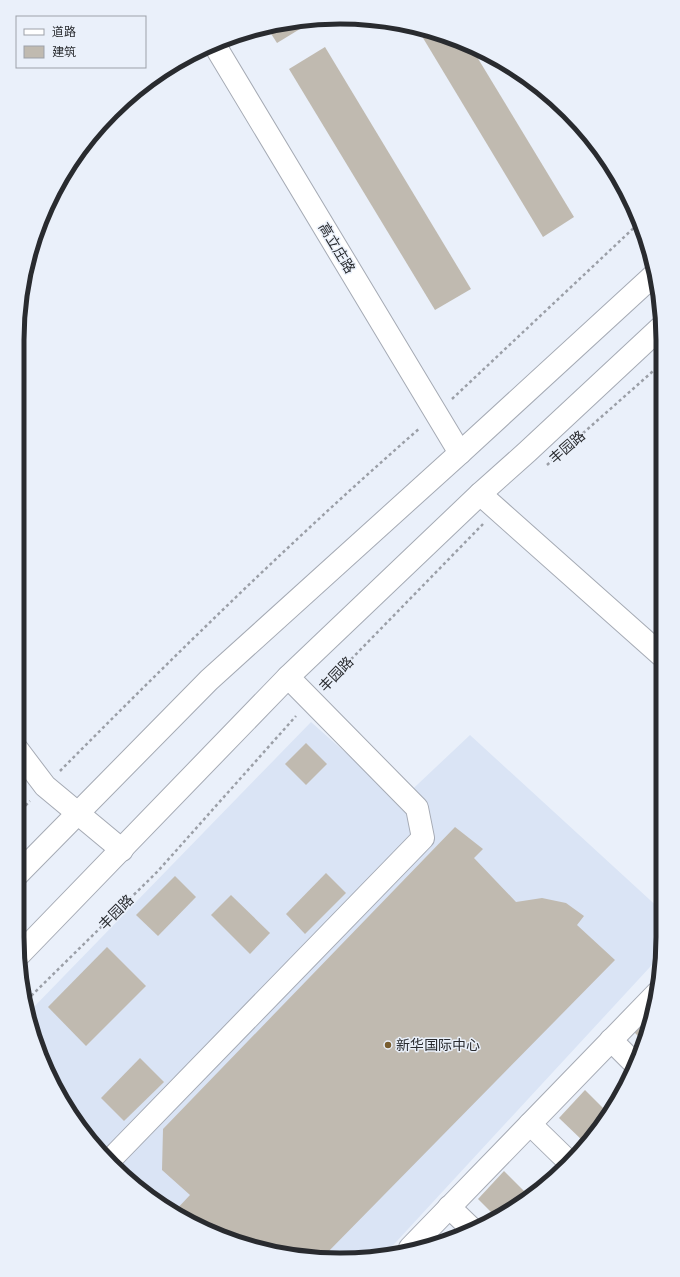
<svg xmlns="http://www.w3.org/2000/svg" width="680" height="1277" font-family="'Open Sans','Noto Sans SC',sans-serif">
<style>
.built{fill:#dae4f5}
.building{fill:#c0bab0}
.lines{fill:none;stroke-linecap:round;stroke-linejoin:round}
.minor-casing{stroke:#a5aab4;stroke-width:24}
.major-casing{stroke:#a5aab4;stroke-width:24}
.path{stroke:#9b9fa7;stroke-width:2.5;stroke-dasharray:3 3;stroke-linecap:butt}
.minor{stroke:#fff;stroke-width:22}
.major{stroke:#fff;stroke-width:22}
.poi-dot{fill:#785d30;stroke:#eaf0fa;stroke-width:1.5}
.labels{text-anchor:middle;stroke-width:3;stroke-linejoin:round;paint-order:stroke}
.street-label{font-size:14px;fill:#292b2f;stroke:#eaf0fa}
.poi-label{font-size:14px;fill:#292b2f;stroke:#eaf0fa;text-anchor:start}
.rim{fill:none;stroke:#292b2f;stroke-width:5}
</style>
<rect width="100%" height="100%" fill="#eaf0fa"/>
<polygon class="built" points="311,722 400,801 470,735 662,911 662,954 385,1254 361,1259 257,1249 161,1206 84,1134 34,1041 29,1012"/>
<g class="building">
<polygon points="311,19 313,21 277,43 266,26"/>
<polygon points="417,28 444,34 471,47 574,217 543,237"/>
<polygon points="325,47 471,289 435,310 289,69"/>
<polygon points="306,743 327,764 306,785 285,764"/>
<polygon points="455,827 483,849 474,858 516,902 542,898 566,903 584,916 577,925 615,960 324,1256 257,1249 174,1212 190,1195 162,1170 163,1129"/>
<polygon points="326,873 346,893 305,934 286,914"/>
<polygon points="175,876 196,897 158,936 136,915"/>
<polygon points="231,895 270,933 250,954 211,915"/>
<polygon points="107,947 146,986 86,1046 48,1007"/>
<polygon points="655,1000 652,1021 643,1041 628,1026"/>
<polygon points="140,1058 164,1082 124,1121 101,1098"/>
<polygon points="585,1090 608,1113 584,1142 559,1118"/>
<polygon points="504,1171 528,1195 495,1216 478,1199"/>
</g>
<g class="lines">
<g class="minor-casing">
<g id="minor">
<polyline points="214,44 460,453"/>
<polyline points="480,494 661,655"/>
<polyline points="17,749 45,786 122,850"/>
<polyline points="611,1040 634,1063"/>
<polyline points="530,1124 568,1161"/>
<polyline points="111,1159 423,838 417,808 288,677"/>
<polyline points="449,1207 473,1230"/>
<polyline points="410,1248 657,993"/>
</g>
</g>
<g class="major-casing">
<g id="major">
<polyline points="17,875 209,680 460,453 655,274"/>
<polyline points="20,954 288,677 480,494 527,452 660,328"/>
</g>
</g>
<g class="path">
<polyline points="452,399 639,223"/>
<polyline points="547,465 660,365"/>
<polyline points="326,685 483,524"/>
<path d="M60 771C177 653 295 537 420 428"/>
<polyline points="17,814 30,801"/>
<polyline points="27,1000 158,871 296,716"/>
</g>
<use href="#minor" class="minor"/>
<use href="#major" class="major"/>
</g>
<circle class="poi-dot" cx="388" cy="1045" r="4"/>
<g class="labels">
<g class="street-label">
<text transform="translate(337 248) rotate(59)" y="5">高立庄路</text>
<text transform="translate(567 447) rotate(-41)" y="5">丰园路</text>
<text transform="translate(336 674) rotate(-46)" y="5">丰园路</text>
<text transform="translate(116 912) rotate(-45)" y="5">丰园路</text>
</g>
<g class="poi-label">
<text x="396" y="1050">新华国际中心</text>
</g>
</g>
<path d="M0 0H680V1277H0ZM340 24H340A316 316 0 0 1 656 340V937A316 316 0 0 1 340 1253H340A316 316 0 0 1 24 937V340A316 316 0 0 1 340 24Z" fill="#eaf0fa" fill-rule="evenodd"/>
<path class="rim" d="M340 24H340A316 316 0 0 1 656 340V937A316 316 0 0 1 340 1253H340A316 316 0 0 1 24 937V340A316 316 0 0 1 340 24Z"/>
<rect x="16" y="16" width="130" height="52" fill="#eaf0fa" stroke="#9da1a9"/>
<rect x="24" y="29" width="20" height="6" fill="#ffffff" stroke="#9da1a9"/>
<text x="52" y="36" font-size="12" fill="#292b2f">道路</text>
<rect x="24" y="46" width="20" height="12" fill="#c0bab0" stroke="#9da1a9"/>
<text x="52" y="56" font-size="12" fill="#292b2f">建筑</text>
</svg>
